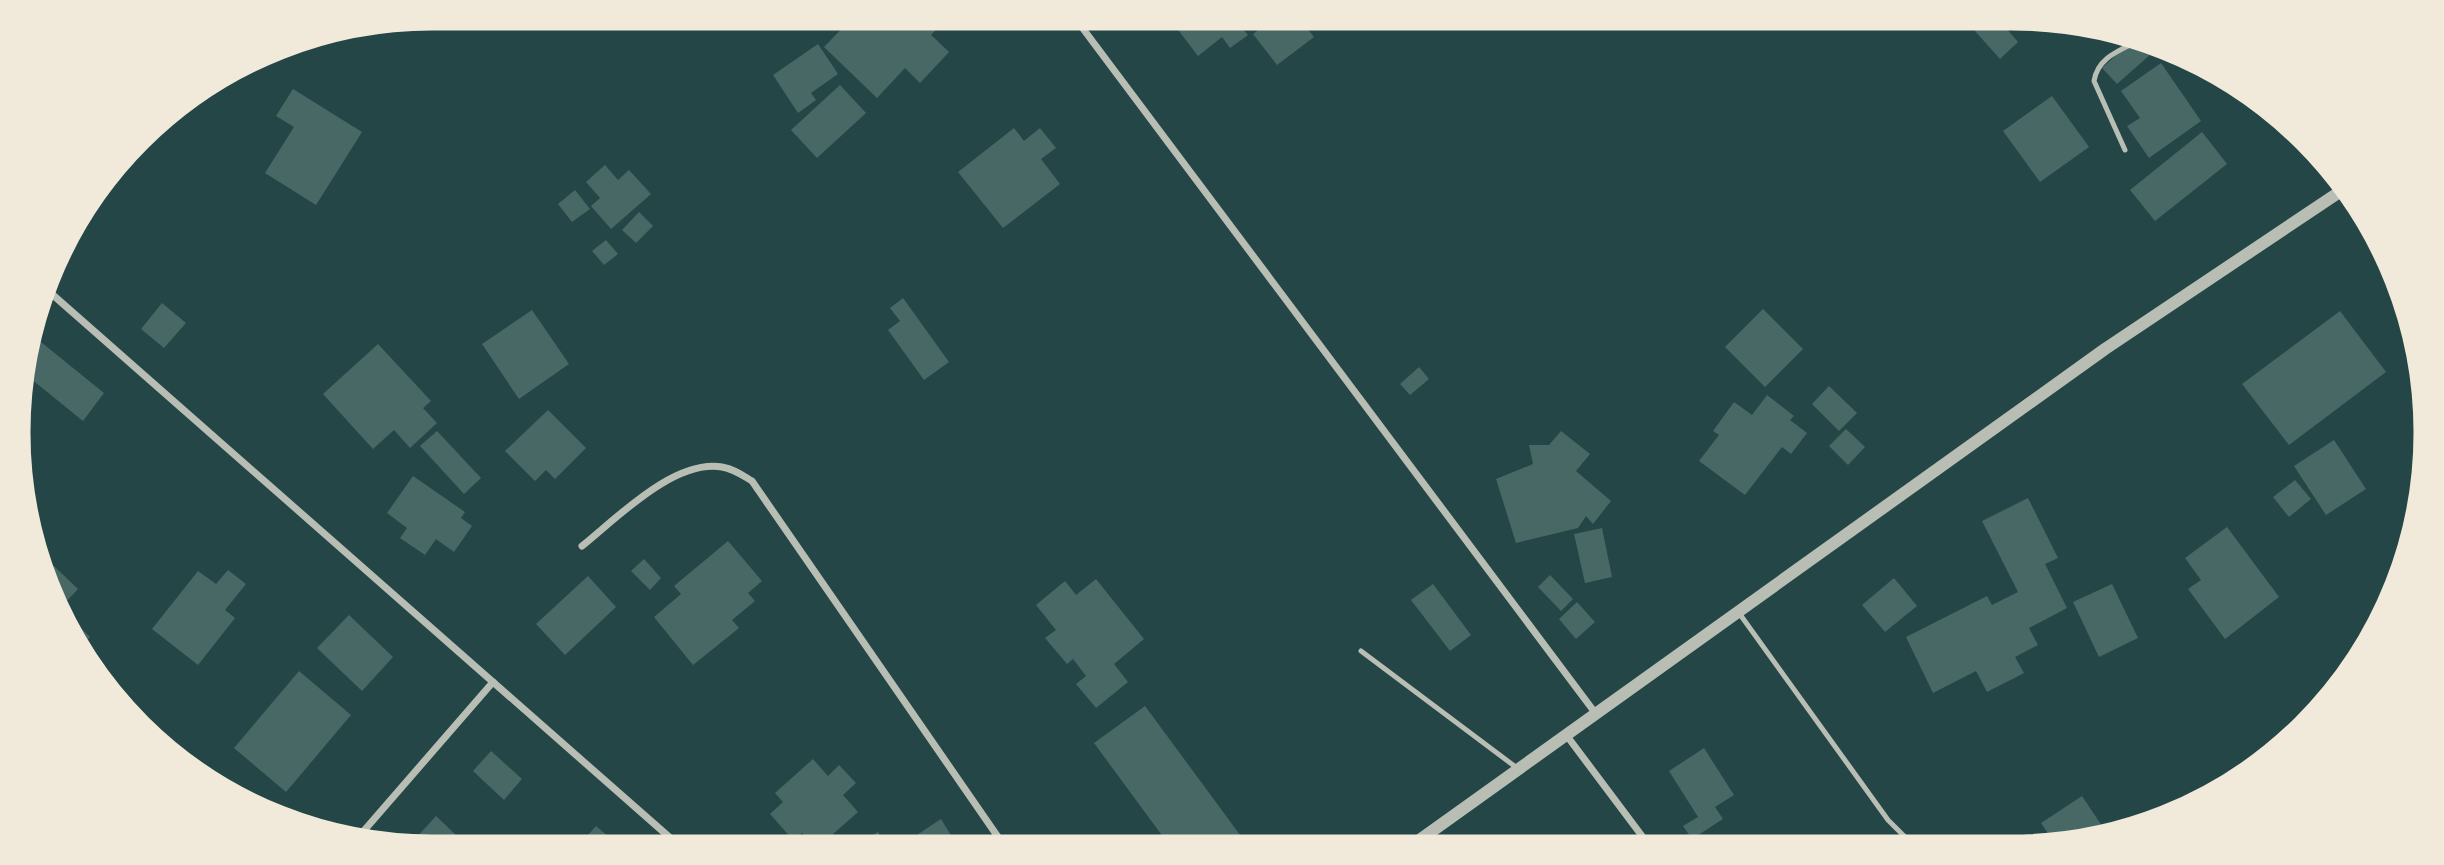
<svg xmlns="http://www.w3.org/2000/svg" width="2444" height="865" font-family="Cabin,sans-serif">
<style>
.green{fill:#244646}
.building{fill:#486865}
.lines{fill:none;stroke-linecap:round;stroke-linejoin:round}
.service{stroke:#b8beb3;stroke-width:5}
.minor{stroke:#b8beb3;stroke-width:7}
.tertiary{stroke:#b8beb3;stroke-width:12}
.rim{fill:none;stroke:#f1e9da;stroke-width:9}
</style>
<rect width="100%" height="100%" fill="#0f3d3e"/>
<polygon class="green" points="433,14 2011,14 2119,28 2266,100 2374,223 2426,377 2416,540 2374,642 2288,747 2196,808 2067,847 433,851 325,837 200,780 85,665 28,540 18,378 57,247 156,118 273,46"/>
<g class="building">
<polygon points="856,14 935,14 943,22 931,35 949,52 920,83 905,68 877,98 824,47"/>
<polygon points="1166,14 1253,14 1239,24 1248,35 1230,48 1222,37 1198,56"/>
<polygon points="1279,14 1296,14 1314,37 1277,65 1253,34"/>
<polygon points="1963,14 1987,14 1974,26"/>
<polygon points="1994,14 2018,42 2000,59 1975,31"/>
<polygon points="2074,22 2103,26 2083,37"/>
<polygon points="2135,38 2151,54 2117,84 2102,68"/>
<polygon points="818,44 838,74 811,93 816,100 798,113 773,75"/>
<polygon points="2161,63 2201,121 2149,158 2127,126 2140,118 2121,91"/>
<polygon points="840,85 866,113 817,158 791,130"/>
<polygon points="293,89 362,132 316,205 265,173 294,127 276,116"/>
<polygon points="2052,96 2089,147 2040,182 2003,131"/>
<polygon points="1014,128 1024,141 1040,128 1056,148 1041,159 1060,184 1003,228 958,172"/>
<polygon points="2202,132 2227,164 2155,221 2130,190"/>
<polygon points="605,165 618,180 629,170 651,194 611,229 591,206 600,198 586,182"/>
<polygon points="575,190 590,209 572,222 558,204"/>
<polygon points="639,212 653,226 636,243 622,230"/>
<polygon points="606,240 618,254 604,265 592,251"/>
<polygon points="903,298 949,362 924,380 888,330 900,321 890,308"/>
<polygon points="162,303 186,323 164,348 141,329"/>
<polygon points="1763,309 1803,349 1765,387 1725,347"/>
<polygon points="532,310 569,364 519,399 482,344"/>
<polygon points="2340,311 2386,372 2289,445 2242,384"/>
<polygon points="31,334 104,393 83,421 20,370 27,356 25,354"/>
<polygon points="378,344 431,401 423,408 437,423 410,448 394,430 373,449 323,394"/>
<polygon points="1419,367 1429,379 1410,395 1400,384"/>
<polygon points="1829,386 1857,413 1839,431 1812,404"/>
<polygon points="1767,395 1794,416 1790,420 1807,433 1791,454 1782,447 1745,495 1699,461 1719,435 1713,431 1734,402 1752,415"/>
<polygon points="548,410 586,448 555,479 546,470 535,481 505,451"/>
<polygon points="1846,429 1865,447 1848,465 1829,446"/>
<polygon points="437,431 481,478 464,494 420,446"/>
<polygon points="1561,431 1590,454 1576,471 1611,501 1593,524 1586,516 1578,528 1516,543 1496,479 1533,464 1529,445 1549,445"/>
<polygon points="2334,440 2366,489 2326,515 2294,466"/>
<polygon points="413,476 465,512 461,518 472,526 454,552 436,539 425,555 400,538 407,528 387,513"/>
<polygon points="2295,480 2311,499 2289,517 2273,497"/>
<polygon points="2028,498 2058,558 2045,564 2067,608 2029,628 2038,645 2015,657 2024,673 1987,692 1976,671 1933,693 1906,637 1987,596 1992,605 2018,592 1982,521"/>
<polygon points="2227,527 2279,597 2225,639 2188,589 2201,580 2185,558"/>
<polygon points="1602,528 1612,577 1585,583 1574,534"/>
<polygon points="728,541 762,581 748,593 755,601 732,620 739,628 693,665 654,617 681,594 674,586"/>
<polygon points="644,559 661,578 650,590 631,571"/>
<polygon points="54,566 78,589 60,608 90,637 78,650 44,576"/>
<polygon points="228,570 246,584 225,610 235,618 198,665 152,629 198,571 216,584"/>
<polygon points="1550,575 1573,599 1561,611 1538,587"/>
<polygon points="588,576 616,607 565,655 536,624"/>
<polygon points="1894,578 1917,606 1885,632 1862,605"/>
<polygon points="1096,579 1144,639 1114,664 1128,682 1096,708 1076,684 1086,676 1073,659 1067,664 1045,638 1056,630 1036,605 1065,581 1076,595"/>
<polygon points="1433,584 1471,635 1450,651 1411,600"/>
<polygon points="2112,584 2138,638 2099,657 2073,602"/>
<polygon points="1577,602 1595,622 1576,639 1559,619"/>
<polygon points="349,615 393,657 362,691 317,648"/>
<polygon points="299,671 351,715 286,792 234,748"/>
<polygon points="1145,706 1246,843 1238,849 1172,849 1094,743"/>
<polygon points="1704,748 1734,795 1715,807 1723,819 1692,839 1683,826 1698,817 1669,771"/>
<polygon points="491,751 522,779 504,800 473,771"/>
<polygon points="813,759 828,776 839,765 856,783 843,795 858,812 816,849 802,833 793,840 770,814 783,802 775,793"/>
<polygon points="2082,796 2108,835 2067,847 2057,847 2041,823"/>
<polygon points="436,816 458,837 444,851 429,851 416,838"/>
<polygon points="941,819 960,850 894,850"/>
<polygon points="596,826 610,838 599,851 587,851 580,844"/>
<polygon points="878,832 889,850 848,850"/>
</g>
<g class="lines">
<g class="service">
<path d="M2125 150 2094 81C2098 56 2122 50 2142 39"/>
<polyline points="1739,613 1888,820 1909,841 1920,848"/>
<polyline points="1361,651 1517,768"/>
</g>
<g class="minor">
<polyline points="1072,14 1596,714"/>
<polyline points="2343,189 2381,245"/>
<polyline points="45,288 684,850"/>
<path d="M582 546C617 518 674 459 722 467 734 469 742 475 752 481L1007 850"/>
<polyline points="1567,736 1651,848"/>
<polyline points="355,841 493,682"/>
</g>
<polyline class="tertiary" points="1407,849 2105,349 2344,189"/>
</g>
<path d="M0 0H2444V865H0ZM432 26H2012A406 406 0 0 1 2418 432V433A406 406 0 0 1 2012 839H432A406 406 0 0 1 26 433V432A406 406 0 0 1 432 26Z" fill="#f1e9da" fill-rule="evenodd"/>
<path class="rim" d="M432 26H2012A406 406 0 0 1 2418 432V433A406 406 0 0 1 2012 839H432A406 406 0 0 1 26 433V432A406 406 0 0 1 432 26Z"/>
</svg>
